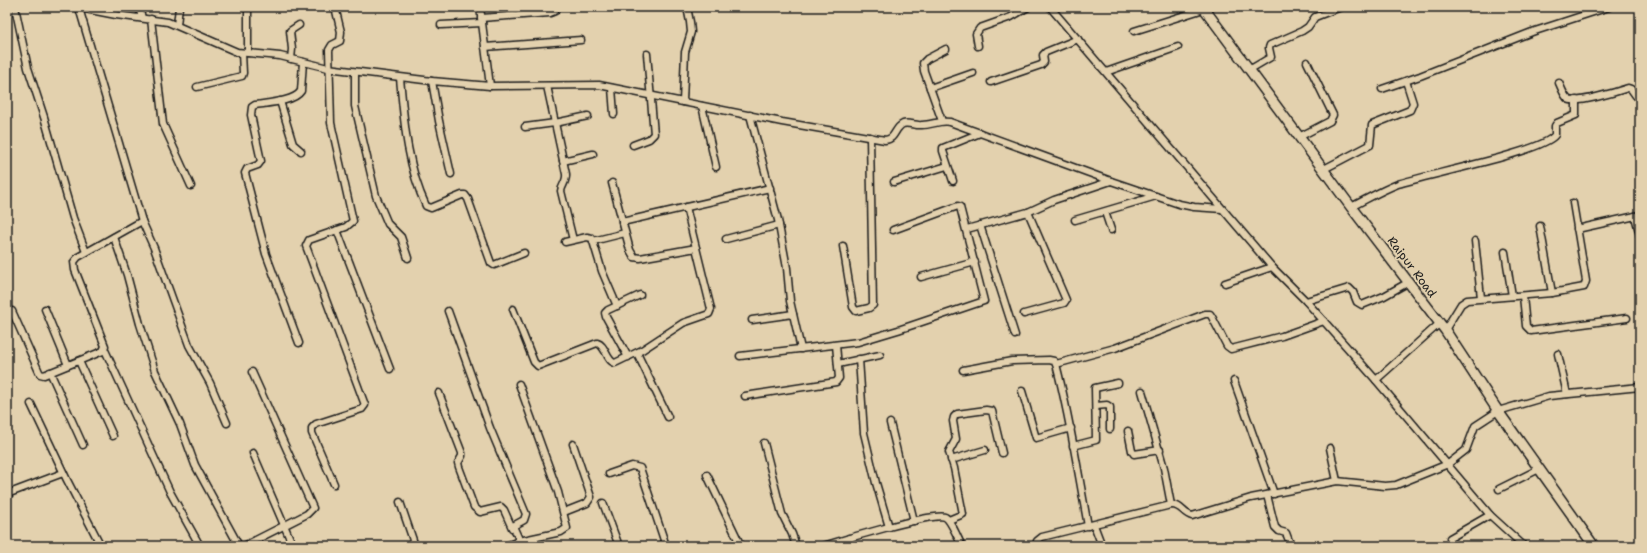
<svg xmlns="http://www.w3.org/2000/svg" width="1647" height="553" font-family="'Shantell Sans',sans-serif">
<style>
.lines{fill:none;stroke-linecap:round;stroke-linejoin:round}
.minor-casing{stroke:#1c1c1c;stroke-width:9}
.secondary-casing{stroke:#1c1c1c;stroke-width:12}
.minor{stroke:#e3d1ae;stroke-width:6}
.secondary{stroke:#e3d1ae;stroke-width:9}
.labels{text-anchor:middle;stroke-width:3.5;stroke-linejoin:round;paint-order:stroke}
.street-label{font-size:12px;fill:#1c1c1c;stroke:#e3d1ae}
</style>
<rect width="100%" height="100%" fill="#e3d1ae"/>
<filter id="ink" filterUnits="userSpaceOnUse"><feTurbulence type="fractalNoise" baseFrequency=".025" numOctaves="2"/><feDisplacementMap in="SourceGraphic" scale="8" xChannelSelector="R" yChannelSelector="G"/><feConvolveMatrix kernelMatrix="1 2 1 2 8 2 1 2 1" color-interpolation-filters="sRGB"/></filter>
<g filter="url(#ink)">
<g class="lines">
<g class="minor-casing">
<g id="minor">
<polyline points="15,7 28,68 44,117 73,218 86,252"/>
<path d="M75 7 116 15 168 22 237 52 280 56 328 68 432 81 490 86 599 85 782 122 885 140C896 139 894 128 903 124 908 122 916 126 922 125 932 125 940 120 950 122L1111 181 1179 204 1194 207 1222 209"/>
<polyline points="139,7 142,18"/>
<polyline points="248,7 248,53"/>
<polyline points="480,7 490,86"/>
<polyline points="1050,7 1272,267 1306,301 1376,380 1490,515 1524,546"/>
<polyline points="79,8 142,221 154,248 189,345 210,383 227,423"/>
<polyline points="481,18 550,13 555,11 556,7"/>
<polyline points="151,19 163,124 191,186"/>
<polyline points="177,25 179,7"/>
<polyline points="441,25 482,23"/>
<polyline points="1134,31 1204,9"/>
<polyline points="978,46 976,34 980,28 1011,17 1028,7"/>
<polyline points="485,47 581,40"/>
<polyline points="291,59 292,49 290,31 299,25"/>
<polyline points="1249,70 1271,57 1269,48 1270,45 1302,31 1308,27 1315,17 1341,7"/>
<polyline points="355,72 355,106 376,196 388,224 401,237 408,258"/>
<polyline points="1106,72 1178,47"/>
<path d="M400 78C404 121 407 166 426 206L431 208 462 195H465L468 199 491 263 494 265 524 253"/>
<polyline points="432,81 439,121 451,174"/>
<polyline points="991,82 1041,65 1044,62 1043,55 1046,52 1078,39"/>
<path d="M1559 83C1561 87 1564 96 1568 99 1574 105 1619 91 1628 88L1631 89 1636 96 1640 97"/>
<path d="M547 86 566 174C567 181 562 185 561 191L573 240"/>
<polyline points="197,87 242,76 243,73 242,53"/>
<polyline points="612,88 614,114"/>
<polyline points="930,88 973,73"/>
<polyline points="1382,89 1420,76 1532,32 1609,7"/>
<polyline points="280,101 293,144 301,151"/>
<polyline points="683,102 685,52 691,32 690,22 687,7"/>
<polyline points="702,106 716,167"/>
<polyline points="750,115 778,220 787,268 790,301 801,349"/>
<polyline points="942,121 924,71 923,63 927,59 946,49"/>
<polyline points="525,127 555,123 588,116"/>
<polyline points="1299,137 1330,121 1333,115 1307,62"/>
<polyline points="633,145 649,139 654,134 647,54"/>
<polyline points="563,161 593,154"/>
<polyline points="1324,169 1370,145 1372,125 1410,110 1413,103 1406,81"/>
<polyline points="953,181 943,151 943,148 980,133"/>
<polyline points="894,182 947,166"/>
<polyline points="612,183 630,250 634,257 640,258 696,248"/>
<path d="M1351 207C1367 199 1382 190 1398 184 1425 175 1543 152 1555 135V126L1557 123 1576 115V100"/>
<polyline points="1105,212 1111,230"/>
<polyline points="1635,216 1640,236"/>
<polyline points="1075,220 1156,196"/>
<polyline points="622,222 770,188"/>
<polyline points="980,225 1015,335"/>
<polyline points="1540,226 1552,293"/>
<polyline points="967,229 1028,212 1054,200 1111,181"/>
<polyline points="1577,229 1640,215"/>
<polyline points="337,230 390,369"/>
<polyline points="114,237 127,275 140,324 155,371 180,424 195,465 239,546"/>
<polyline points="726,239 779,225"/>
<polyline points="593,241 625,233"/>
<polyline points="1475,241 1481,298"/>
<polyline points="565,242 587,237 592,238 602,271 617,306"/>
<polyline points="843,246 853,307 856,311 869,308 873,305 870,137"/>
<polyline points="1505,252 1512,296"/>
<polyline points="921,277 975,262"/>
<polyline points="1225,283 1272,267"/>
<polyline points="1523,296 1526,326 1531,331 1627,318"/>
<polyline points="1306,301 1349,288 1353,292 1357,302 1362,305 1384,296 1409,282"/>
<polyline points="45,309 68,365"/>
<path d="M513 309 534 362 538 366 597 343C606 345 606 361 615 363L642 350 683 323 709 314 711 309 686 207"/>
<polyline points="12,311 40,374 44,375 103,351 105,346 75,270 74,262 78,257 142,221"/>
<polyline points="448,311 490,428 526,514 524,520 513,526 522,546"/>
<polyline points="1024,314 1064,303 1066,300 1028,212"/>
<polyline points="752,320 793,314"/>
<polyline points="1445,330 1461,304 1467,300 1552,293 1584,287 1586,281 1573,203"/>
<path d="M299 343 266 254 245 173 247 169 258 165 261 161 251 115 252 107 255 105C267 103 294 102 301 91L303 62"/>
<polyline points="105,350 170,492 200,546"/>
<polyline points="637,353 668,417"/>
<polyline points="1558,354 1567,394"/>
<polyline points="740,356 858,342 898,330 984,301 960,207 958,206 893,230"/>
<polyline points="628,357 606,317 605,313 608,310 640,295"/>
<polyline points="859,359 864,433 876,483 889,527"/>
<polyline points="79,361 113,436"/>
<polyline points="838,364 880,355"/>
<polyline points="1056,364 1115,348 1205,314 1210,314 1212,317 1227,346 1231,349 1282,336 1324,321"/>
<path d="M963 370 1012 361 1049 360 1054 361 1056 364C1070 418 1078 472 1088 526"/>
<polyline points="50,372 83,445"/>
<polyline points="1376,380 1440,323"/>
<polyline points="1234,381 1274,494"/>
<polyline points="1022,391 1036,438 1071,428"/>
<polyline points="1142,391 1164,468 1171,505"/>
<polyline points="439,393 462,453 462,456 458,463 459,467 474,507 480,512 501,507 504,510 512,528"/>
<polyline points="745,396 836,382 839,378 836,345"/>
<polyline points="31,404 67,480 101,546"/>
<polyline points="1096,406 1107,405 1110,407 1110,429"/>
<polyline points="890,423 914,521"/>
<polyline points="1128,431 1132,451 1134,454 1160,450"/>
<polyline points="764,443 782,514 792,534 796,546"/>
<polyline points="1073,446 1096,440 1095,388 1118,383"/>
<polyline points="1330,448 1337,481"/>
<polyline points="253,453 293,546"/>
<polyline points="951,460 985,450"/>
<polyline points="609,474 632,466 640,468 666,546"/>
<polyline points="707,475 741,546"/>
<polyline points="334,484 312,433 312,428 316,424 362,409 365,405 306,246 309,240 346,227 353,221 331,123 329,50 332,45 340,41 341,32 335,7"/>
<polyline points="1499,489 1539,469"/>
<polyline points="7,494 63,473"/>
<polyline points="1267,495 1275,527 1279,531 1286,533 1291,546"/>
<polyline points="400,502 415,546"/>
<polyline points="603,503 619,546"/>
<polyline points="564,512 587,503 591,497 573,444"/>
<polyline points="949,520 963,514 954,468 949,452 956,439 953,421 954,417 957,414 986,410 992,411 1002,453"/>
<polyline points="1094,525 1102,546"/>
<polyline points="849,538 852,546"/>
<polyline points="1450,538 1490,515"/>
<polyline points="244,546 307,514 313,508 252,372"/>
<polyline points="506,546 519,541 561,532 567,528 558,492 519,384"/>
<path d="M823 546C839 541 934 512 945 517 951 520 958 539 962 546"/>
<path d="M1036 546 1037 541 1042 537 1171 505C1181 504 1183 514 1192 516L1251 498 1337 481 1385 486 1396 485 1448 464 1466 450 1475 426 1498 411 1549 396 1640 387"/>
</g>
</g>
<g class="secondary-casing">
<polyline id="secondary" points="1203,7 1351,207 1445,330 1498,411 1594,546"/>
</g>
<use href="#minor" class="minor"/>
<use href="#secondary" class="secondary"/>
</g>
</g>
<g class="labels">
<g class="street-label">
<text transform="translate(1412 267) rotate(53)" y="4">Raipur Road</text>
</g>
</g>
<rect width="1647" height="553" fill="none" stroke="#e3d1ae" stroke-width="24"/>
<rect x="12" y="12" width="1623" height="529" fill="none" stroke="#1c1c1c" stroke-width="1.5" filter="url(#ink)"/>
</svg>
